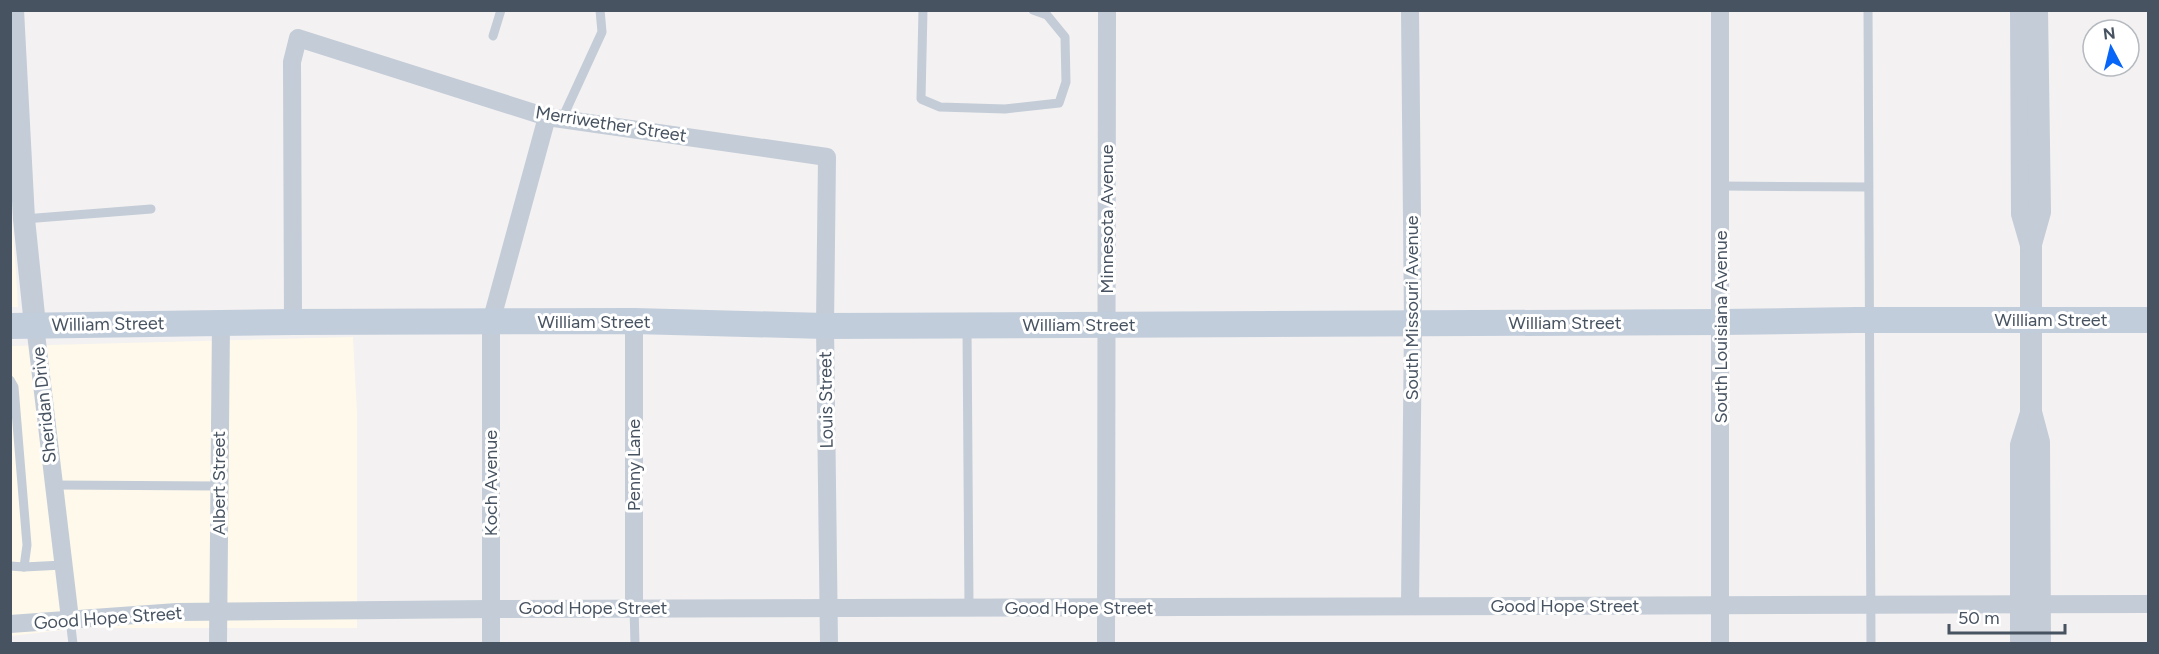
<svg xmlns="http://www.w3.org/2000/svg" width="2159" height="654" font-family="Figtree,sans-serif">
<style>
.commercial{fill:#fef9ea}
.lines{fill:none;stroke-linecap:round;stroke-linejoin:round}
.service{stroke:#c3ccd7;stroke-width:9}
.minor{stroke:#c3ccd7;stroke-width:18}
.tertiary{stroke:#c3ccd7;stroke-width:22}
.secondary{stroke:#c2cddb;stroke-width:26}
.labels{text-anchor:middle;stroke-width:6;stroke-linejoin:round;paint-order:stroke}
.street-label{font-size:18px;fill:#475361;stroke:#fff}
</style>
<rect width="100%" height="100%" fill="#f3f1f1"/>
<g class="commercial">
<polygon points="10,193 16,272 18,307 11,307"/>
<polygon points="353,337 357,412 357,628 80,628 11,636 10,346"/>
</g>
<g class="lines">
<g class="service">
<polyline points="923,10 921,99 940,107 1005,109 1059,103 1066,82 1065,37 1047,15 1033,10"/>
<polyline points="1868,10 1871,644"/>
<polyline points="493,36 501,10"/>
<polyline points="562,119 602,32 600,10"/>
<polyline points="1721,186 1868,187"/>
<polyline points="24,219 151,209"/>
<polyline points="967,328 969,607"/>
<polyline points="10,380 14,387 27,545 24,567"/>
<polyline points="54,485 218,486"/>
<polyline points="10,566 24,567 63,565"/>
<polyline points="634,608 635,644"/>
<polyline points="70,619 73,644"/>
</g>
<g class="minor">
<polyline points="1410,10 1413,324 1410,606"/>
<polyline points="1720,10 1720,644"/>
<polyline points="634,321 634,608"/>
<polyline points="293,322 292,62 298,38 547,117 827,157 825,326 829,644"/>
<polyline points="35,325 70,619"/>
<polyline points="10,624 177,612 491,609 2148,604"/>
<polyline points="218,644 221,322"/>
<polyline points="491,644 491,322 547,117"/>
<polyline points="1106,644 1107,10"/>
</g>
<g class="tertiary">
<polyline points="13,10 24,219 35,325"/>
<polyline points="2021,10 2022,214 2031,245 2031,412 2039,442 2040,644"/>
<polyline points="2031,244 2040,212 2037,10"/>
<polyline points="2021,644 2021,445 2031,413"/>
</g>
<polyline class="secondary" points="10,326 293,322 634,321 825,326 1722,322 1856,320 2148,320"/>
</g>
<g class="labels">
<g class="street-label">
<text transform="translate(611 124) rotate(9)" y="6">Merriwether Street</text>
<text transform="translate(1107 219) rotate(-90)" y="6">Minnesota Avenue</text>
<text transform="translate(1412 308) rotate(-90)" y="6">South Missouri Avenue</text>
<text x="2051" y="326">William Street</text>
<text x="594" y="328">William Street</text>
<text x="1565" y="329">William Street</text>
<text transform="translate(108 324) rotate(-1)" y="6">William Street</text>
<text x="1079" y="331">William Street</text>
<text transform="translate(1721 327) rotate(-90)" y="6">South Louisiana Avenue</text>
<text transform="translate(826 400) rotate(-91)" y="6">Louis Street</text>
<text transform="translate(44 405) rotate(-96)" y="6">Sheridan Drive</text>
<text transform="translate(634 465) rotate(-90)" y="6">Penny Lane</text>
<text transform="translate(219 483) rotate(-90)" y="6">Albert Street</text>
<text transform="translate(491 483) rotate(-90)" y="6">Koch Avenue</text>
<text x="1565" y="612">Good Hope Street</text>
<text x="593" y="614">Good Hope Street</text>
<text x="1079" y="614">Good Hope Street</text>
<text transform="translate(108 618) rotate(-4)" y="6">Good Hope Street</text>
</g>
</g>
<rect width="2159" height="654" fill="none" stroke="#475361" stroke-width="24"/>
<g transform="translate(2111 48) rotate(353)"><circle r="28" fill="#ffffff" stroke="#b5bac0" stroke-width="1.5"/>
<path d="M0-4.5L10 22L0 15L-10 22Z" fill="#0765f7"/>
<text y="-9" font-size="16" font-weight="bold" text-anchor="middle" fill="#475361">N</text>
</g>
<path d="M1949 624v9h116v-9" fill="none" stroke="#475361" stroke-width="3"/>
<text x="1958" y="624" font-size="18" fill="#475361" stroke="#ffffff" stroke-width="4.5" paint-order="stroke">50 m</text>
</svg>
